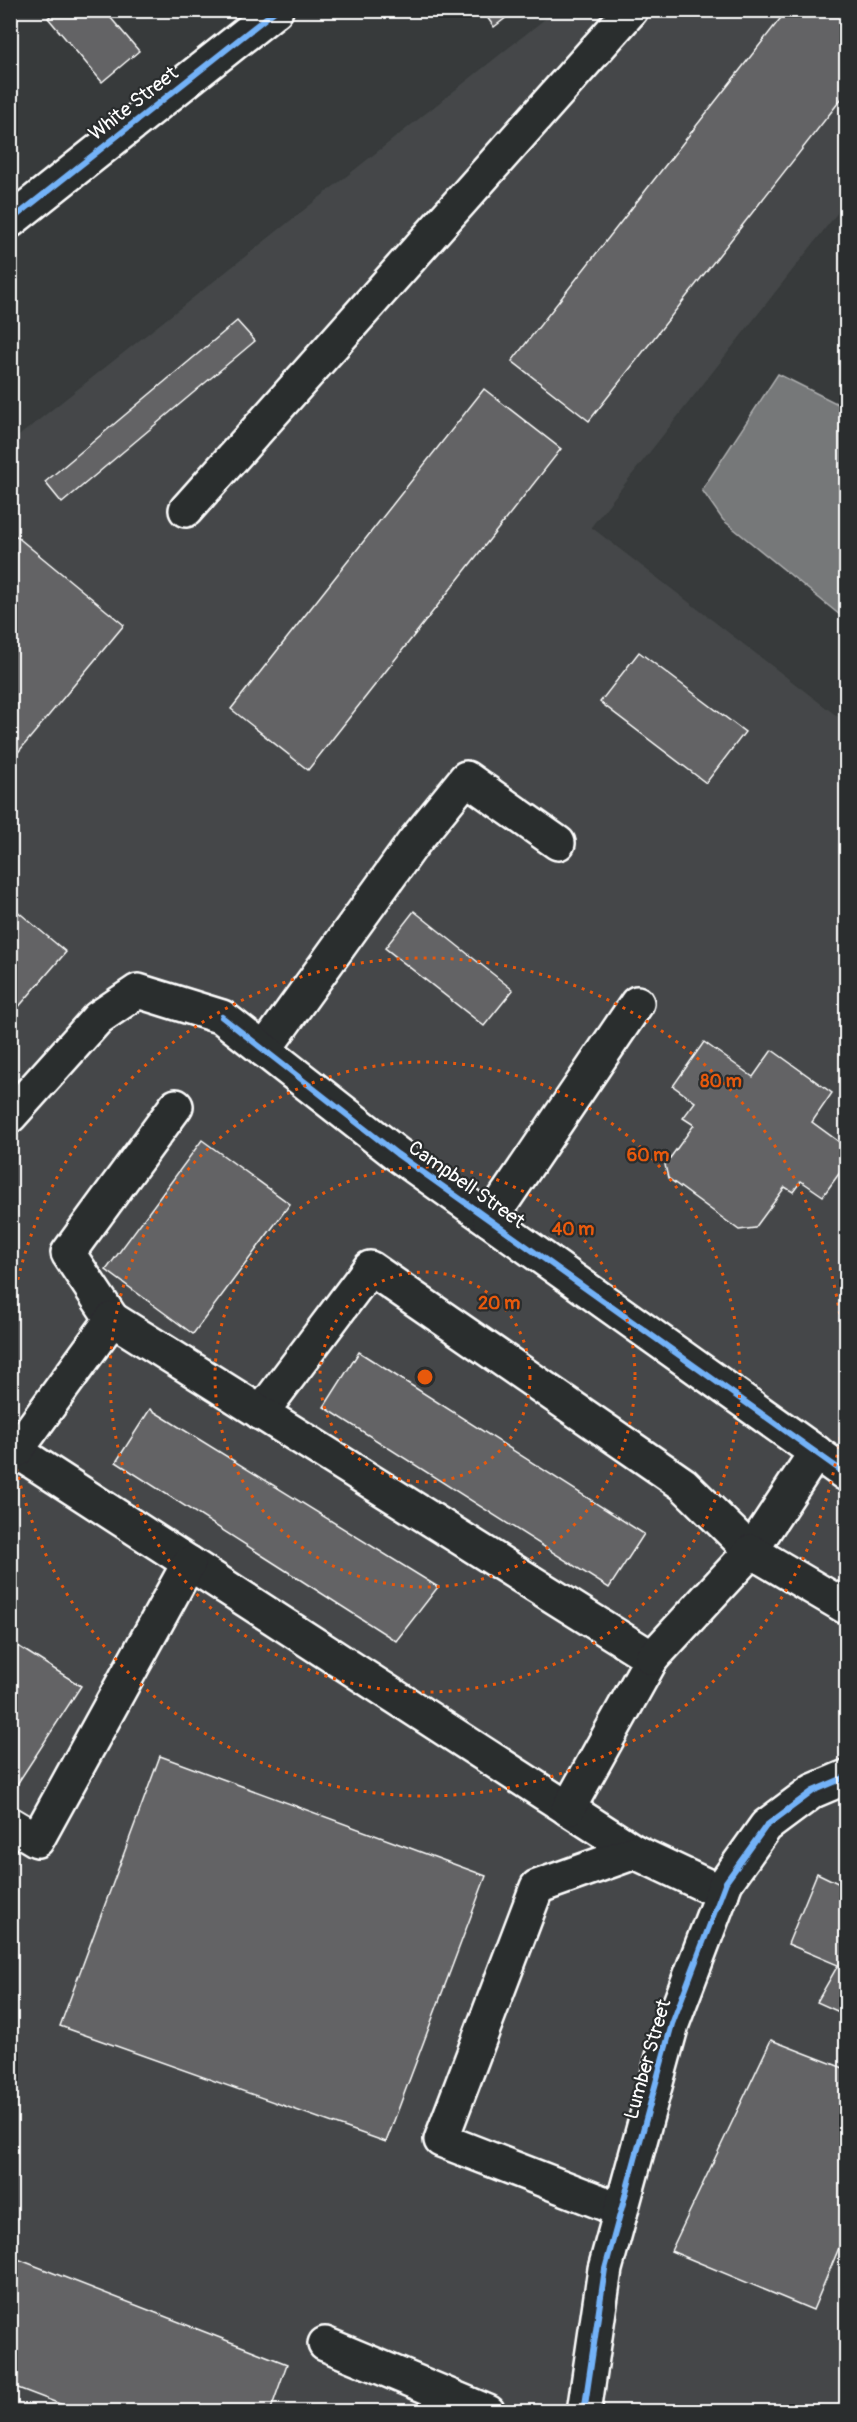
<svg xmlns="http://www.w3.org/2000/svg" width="857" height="2422" font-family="Pangolin,sans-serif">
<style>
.built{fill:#444748}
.water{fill:#767879;stroke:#adaeaf;stroke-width:1.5}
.building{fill:#636465;stroke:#fff;stroke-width:1.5}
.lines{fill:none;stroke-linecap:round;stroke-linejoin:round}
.minor-casing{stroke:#fff;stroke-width:38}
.minor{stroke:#2a2d2e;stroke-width:33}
.cycleway-casing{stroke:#2a2d2e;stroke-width:10}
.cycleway{stroke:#73b2f8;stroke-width:6}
.ring{fill:none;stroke:#e8590c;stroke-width:3;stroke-dasharray:3 6}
.labels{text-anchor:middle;stroke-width:4.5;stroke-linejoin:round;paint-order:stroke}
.street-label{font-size:20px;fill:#fff;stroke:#2a2d2e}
.centre{fill:#e8590c;stroke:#2a2d2e;stroke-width:3}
.ring-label{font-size:18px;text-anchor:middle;font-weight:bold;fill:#e8590c;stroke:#2a2d2e;stroke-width:4.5;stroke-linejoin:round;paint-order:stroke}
</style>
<rect width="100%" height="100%" fill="#373a3b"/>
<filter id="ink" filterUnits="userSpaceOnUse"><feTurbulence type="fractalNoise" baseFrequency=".0167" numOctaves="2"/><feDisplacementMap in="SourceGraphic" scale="12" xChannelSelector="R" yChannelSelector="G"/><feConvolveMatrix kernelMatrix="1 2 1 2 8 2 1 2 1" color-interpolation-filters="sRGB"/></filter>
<g filter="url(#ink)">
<polygon class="built" points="555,11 846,11 846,202 591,527 846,723 846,2411 11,2412 11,442"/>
<polygon class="water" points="778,374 846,408 846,620 723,520 702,490"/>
<g class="building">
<polygon points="56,10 104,10 139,51 102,82 48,18"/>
<polygon points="482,10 516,10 494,27"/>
<polygon points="787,10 846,10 846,93 589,421 512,361"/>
<polygon points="237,321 255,341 62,503 45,482"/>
<polygon points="484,389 561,449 308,770 231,709"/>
<polygon points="10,531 124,625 10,762"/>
<polygon points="639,652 745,732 706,783 600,702"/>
<polygon points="10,905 66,952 10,1017"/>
<polygon points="414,911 513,990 484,1026 385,948"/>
<polygon points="704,1042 753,1077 772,1050 832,1093 812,1122 846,1147 846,1164 823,1196 801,1181 793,1192 785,1187 755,1228 739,1230 668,1178 665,1165 694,1125 683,1118 695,1102 673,1086"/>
<polygon points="202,1140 290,1204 193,1334 106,1270"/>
<polygon points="359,1352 644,1534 609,1588 324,1407"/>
<polygon points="150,1409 438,1587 396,1641 116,1462"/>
<polygon points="10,1641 81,1686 10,1795"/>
<polygon points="160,1756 486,1876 386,2142 60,2026"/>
<polygon points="817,1873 846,1887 846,2015 817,2002 838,1965 788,1944"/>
<polygon points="771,2040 846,2069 846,2231 813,2310 671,2251"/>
<polygon points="10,2256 287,2364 270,2412 81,2412 10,2385"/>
</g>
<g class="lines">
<g class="minor-casing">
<g id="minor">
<polyline points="10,221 276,10"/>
<polyline points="186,510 631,10"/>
<polyline points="264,1050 414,842 466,778 558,843"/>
<polyline points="10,1116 98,1018 138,991 222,1017 397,1154 846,1474"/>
<polyline points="490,1220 637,1003"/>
<polyline points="112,1319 68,1253 176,1106"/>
<polyline points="261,1413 370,1268 683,1484 751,1551 816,1452"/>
<polyline points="10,1447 635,1852"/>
<polyline points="16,1451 112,1319 652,1658 568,1809"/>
<polyline points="652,1658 751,1551 846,1607"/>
<polyline points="10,1824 37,1840 189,1563"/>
<polyline points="621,2210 441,2140 537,1887 635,1852 722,1893"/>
<polyline points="325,2344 488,2412"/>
<polyline points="584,2412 605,2269 672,2024 726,1882 766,1826 813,1791 846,1777"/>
</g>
</g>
<use href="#minor" class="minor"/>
<g class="cycleway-casing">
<g id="cycleway">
<polyline points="10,221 276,10"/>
<polyline points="222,1017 397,1154 846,1474"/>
<polyline points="584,2412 605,2269 672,2024 726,1882 766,1826 813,1791 846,1777"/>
</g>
</g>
<use href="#cycleway" class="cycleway"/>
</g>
</g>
<g class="ring">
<circle cx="425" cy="1377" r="105"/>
<circle cx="425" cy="1377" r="210"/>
<circle cx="425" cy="1377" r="315"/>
<path d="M11 1315A419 419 0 1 1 11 1439"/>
</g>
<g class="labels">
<g class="street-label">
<text transform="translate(133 103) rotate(-38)" y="7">White Street</text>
<text transform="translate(467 1184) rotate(35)" y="7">Campbell Street</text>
<text transform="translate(647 2059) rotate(-74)" y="7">Lumber Street</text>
</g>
</g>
<circle cx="425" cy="1377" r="9" class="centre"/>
<g class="ring-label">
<text x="721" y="1087">80 m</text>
<text x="648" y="1161">60 m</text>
<text x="573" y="1235">40 m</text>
<text x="499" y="1309">20 m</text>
</g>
<rect width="857" height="2422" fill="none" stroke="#2a2d2e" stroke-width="36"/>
<rect x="18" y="18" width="821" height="2386" fill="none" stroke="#fff" stroke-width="2" filter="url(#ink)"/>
</svg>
